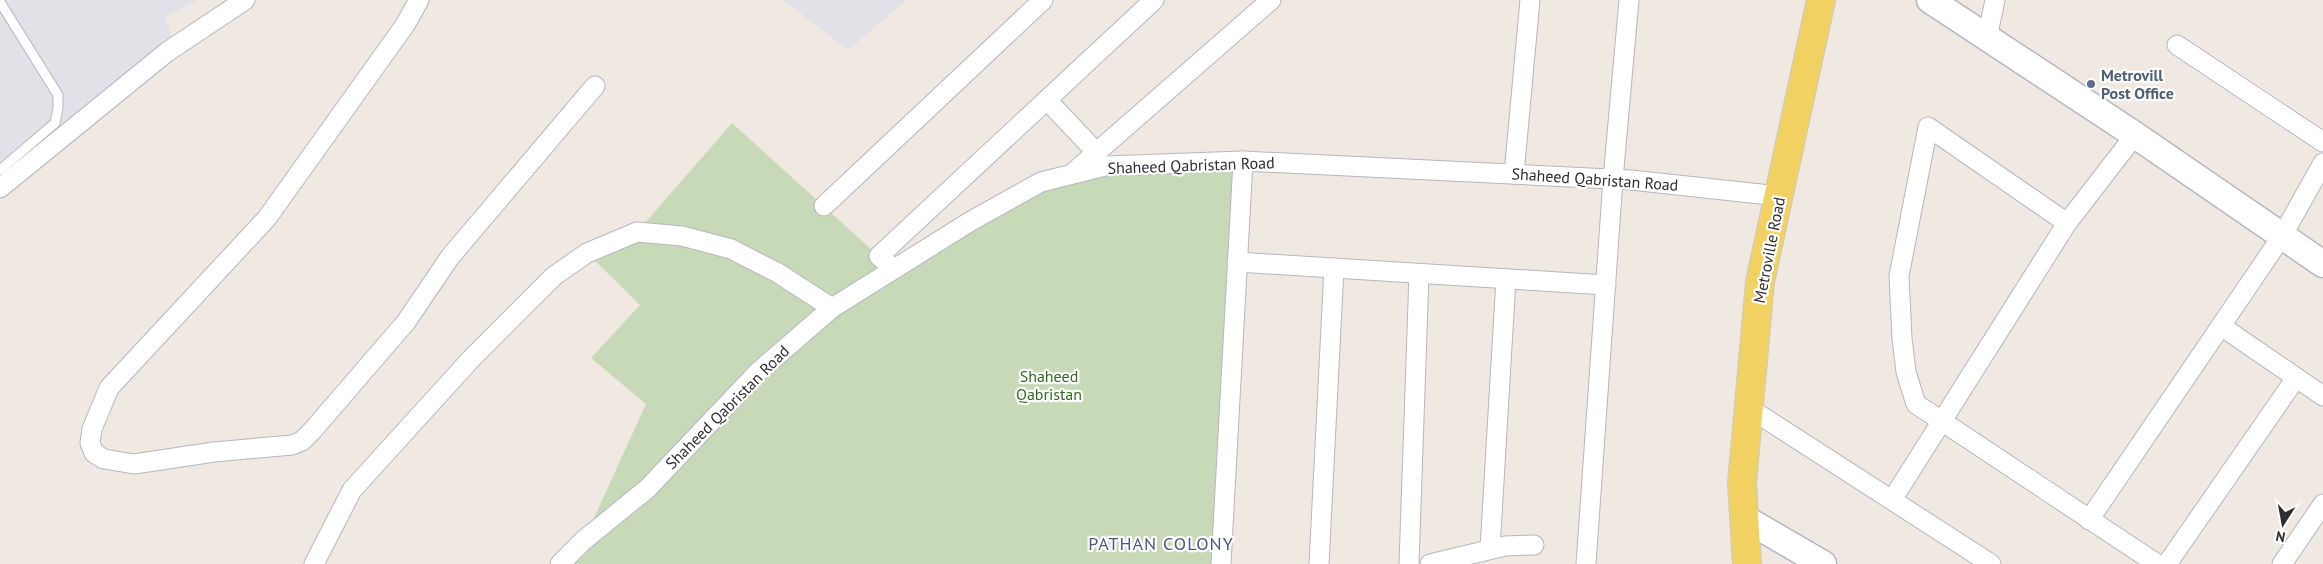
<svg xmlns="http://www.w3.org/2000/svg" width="2323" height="564" font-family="'PT Sans',sans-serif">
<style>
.industrial{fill:#e3e1e8}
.cemetery{fill:#c8d9b8}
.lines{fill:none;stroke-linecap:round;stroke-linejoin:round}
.lane-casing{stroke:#b4b7c1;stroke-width:11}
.street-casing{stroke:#b4b7c1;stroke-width:21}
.secondary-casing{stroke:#b4b7c1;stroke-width:29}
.primary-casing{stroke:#c9c9c9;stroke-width:30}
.lane{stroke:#fff;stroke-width:9}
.street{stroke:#fff;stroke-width:19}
.secondary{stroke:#fff;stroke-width:26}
.primary{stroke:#f2d163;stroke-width:28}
.service-dot{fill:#5c6f8a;stroke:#fff;stroke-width:2}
.labels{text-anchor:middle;stroke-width:4.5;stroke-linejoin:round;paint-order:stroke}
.service-label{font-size:16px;font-weight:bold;fill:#4e5e75;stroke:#fff;text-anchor:start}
.street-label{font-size:16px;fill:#2e2e2e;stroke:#fff}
.park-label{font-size:16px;fill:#2c6e1b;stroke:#fff}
.neighbourhood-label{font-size:18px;letter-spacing:1px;fill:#4d5680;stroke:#fff}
</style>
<rect width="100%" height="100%" fill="#efe9e1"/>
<g class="industrial">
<polygon points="0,0 198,0 165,17 173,41 103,108 0,197"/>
<polygon points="783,0 906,0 848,50"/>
</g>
<polygon class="cemetery" points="732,123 894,270 1041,182 1238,161 1220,564 560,564 584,540 646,404 591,358 640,305 587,253 637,232"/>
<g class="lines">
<g class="lane-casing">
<polyline id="lane" points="0,2 58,95 58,108 55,123 0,170"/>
</g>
<g class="street-casing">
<g id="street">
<polyline points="419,0 405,25 267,218 109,388 92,429 90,443 94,453 104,459 134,464 214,452 292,445 302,441 312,431 406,322 450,257 595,86"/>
<polyline points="1987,38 1995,0"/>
<polyline points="2177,45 2323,142"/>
<polyline points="1047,100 1097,153"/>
<polyline points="1074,172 1271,0"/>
<polyline points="1514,174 1530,0"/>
<polyline points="0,188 167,52 245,0"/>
<polyline points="824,206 1043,0"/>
<polyline points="2067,223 1928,127 1899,276 1902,338 1906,372 1916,404 2157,564"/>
<polyline points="1237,262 1606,285"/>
<polyline points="894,269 879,256 1154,0"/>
<polyline points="2221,326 2323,396"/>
<polyline points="1749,408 1991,564"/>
<polyline points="1892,500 2067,223 2135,135"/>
<polyline points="2089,520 2282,236 2323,163"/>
<polyline points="1490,549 1506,279"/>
<polyline points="314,564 352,490 471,359 554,276 587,253 637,232 682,236 731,249 778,273 832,308"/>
<polyline points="560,564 584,540 647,489 758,372 832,308 971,221 1041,182 1105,166 1243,161 1631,180 1779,196"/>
<polyline points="1221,564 1243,161"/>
<polyline points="1319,564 1334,268"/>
<polyline points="1409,564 1419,274"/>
<polyline points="1430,564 1505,546 1534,545"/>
<polyline points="1586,564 1613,179 1629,0"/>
<polyline points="2167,564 2296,378"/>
<polyline points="2282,564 2323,504"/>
</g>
</g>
<g class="secondary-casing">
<g id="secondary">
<polyline points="1930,0 2135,135 2323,264"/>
<polyline points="1744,518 1823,564"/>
</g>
</g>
<g class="primary-casing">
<polyline id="primary" points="1747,564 1742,483 1760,282 1821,0"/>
</g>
<use href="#lane" class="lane"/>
<use href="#street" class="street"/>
<use href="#secondary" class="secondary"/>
<use href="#primary" class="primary"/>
</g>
<circle class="service-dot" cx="2091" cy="84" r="5"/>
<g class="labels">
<g class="service-label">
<text x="2101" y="81">Metrovill<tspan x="2101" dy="18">Post Office</tspan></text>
</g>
<g class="street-label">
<text transform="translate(1191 165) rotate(-2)" y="6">Shaheed Qabristan Road</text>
<text transform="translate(1595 179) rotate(4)" y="6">Shaheed Qabristan Road</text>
<text transform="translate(1769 250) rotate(-79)" y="6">Metroville Road</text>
<text transform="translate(727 407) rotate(-45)" y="6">Shaheed Qabristan Road</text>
</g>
<g class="park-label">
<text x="1049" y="382">Shaheed<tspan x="1049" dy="18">Qabristan</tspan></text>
</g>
<g class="neighbourhood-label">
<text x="1161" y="550">PATHAN COLONY</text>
</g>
</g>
<g transform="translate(2283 524) rotate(191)" stroke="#ffffff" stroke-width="4" paint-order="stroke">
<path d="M0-4L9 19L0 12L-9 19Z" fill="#2e2e2e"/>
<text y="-8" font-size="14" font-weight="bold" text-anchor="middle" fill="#2e2e2e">N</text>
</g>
</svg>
